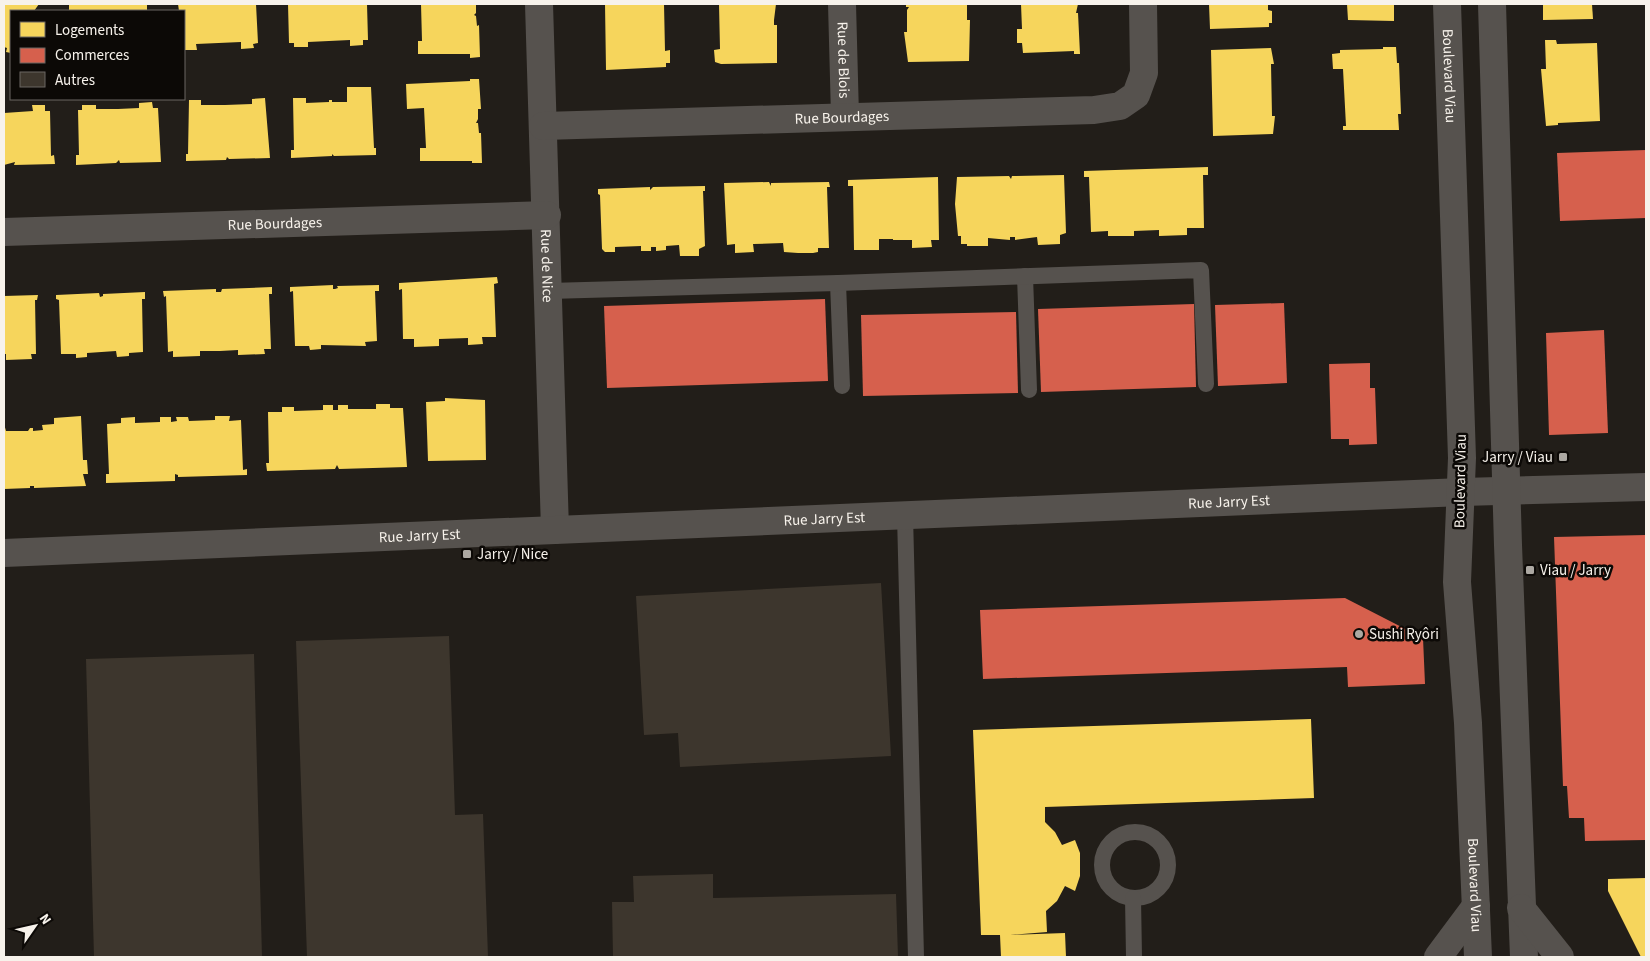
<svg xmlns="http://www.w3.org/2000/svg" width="1650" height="961" font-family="'Source Sans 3',sans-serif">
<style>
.homes{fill:#f6d55c}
.shops{fill:#d6604d}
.building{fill:#3d362d}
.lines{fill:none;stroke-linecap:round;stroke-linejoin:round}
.service{stroke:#56524e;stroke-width:16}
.minor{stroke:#56524e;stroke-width:28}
.tertiary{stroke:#56524e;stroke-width:28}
.secondary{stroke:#56524e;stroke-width:28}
.poi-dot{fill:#aca8a2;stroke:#0c0906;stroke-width:2}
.labels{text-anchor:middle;stroke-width:5;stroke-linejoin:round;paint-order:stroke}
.street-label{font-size:15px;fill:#f7f2eb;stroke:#0c0906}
.poi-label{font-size:15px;fill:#f7f2eb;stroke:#0c0906;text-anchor:start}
</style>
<rect width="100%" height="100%" fill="#221e19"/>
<g class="homes">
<polygon points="4,4 39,4 34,11 11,11 11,53 6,52 7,48 4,47"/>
<rect x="69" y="4" width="78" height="7"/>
<polygon points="178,4 256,4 258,43 253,44 254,48 241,49 241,42 196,44 197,50 184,50 184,11 179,11"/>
<polygon points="288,4 367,4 368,40 363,40 363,45 350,46 350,40 308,42 308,47 294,47 294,43 289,43"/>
<polygon points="421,4 476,4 476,13 474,15 476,16 477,26 479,25 480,57 470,58 470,54 418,54 418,41 422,41"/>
<polygon points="605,4 664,4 665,51 670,50 670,63 666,63 666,67 606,70"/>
<polygon points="719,4 776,4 774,20 774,25 777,25 777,63 721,64 715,62 714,50 720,49"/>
<polygon points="906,4 967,4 967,20 970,20 969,61 908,62 904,32 907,32 907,10 909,7 906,7"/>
<polygon points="1021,4 1078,4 1076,13 1078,13 1080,54 1074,54 1074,51 1023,53 1022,43 1017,43 1017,29 1022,29"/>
<polygon points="1209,4 1268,4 1268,10 1272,11 1272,23 1269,23 1269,27 1210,29"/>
<polygon points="1347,4 1394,4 1394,21 1348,20"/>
<polygon points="1543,4 1592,4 1593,19 1543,20"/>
<polygon points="1545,40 1556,40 1557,44 1597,43 1600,121 1558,123 1558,125 1546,126 1541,69 1546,69"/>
<polygon points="1383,47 1396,47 1397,63 1399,63 1401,114 1398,114 1399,130 1343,130 1343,126 1346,126 1343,69 1333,69 1332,54 1340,53 1340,50 1383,49"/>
<polygon points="1271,48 1274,64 1271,64 1272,116 1275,116 1273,134 1213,136 1211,50"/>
<polygon points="470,79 479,79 481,109 478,109 478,119 476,123 478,123 479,133 481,133 482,163 472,163 472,161 420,161 420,148 426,148 424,108 407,109 406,84 470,81"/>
<polygon points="347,87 371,87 374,148 376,148 376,155 334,156 332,154 332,156 291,158 291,150 294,150 293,98 306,98 306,103 329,102 329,100 332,100 332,102 347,102"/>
<polygon points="265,98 270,158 229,159 227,157 226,160 186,161 186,154 188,154 189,100 201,100 201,105 225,105 252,104 252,99"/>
<polygon points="152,102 153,108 158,108 161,162 120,163 119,160 116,163 76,165 76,155 79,155 78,110 82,110 82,105 96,105 96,109 118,109 139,108 139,103"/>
<polygon points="32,105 45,105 45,111 50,111 51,156 54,155 55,164 14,165 15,162 4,165 4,113 33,111"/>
<polygon points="1208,167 1208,175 1203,175 1204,228 1187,228 1187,235 1159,236 1159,230 1134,231 1134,236 1108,236 1108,231 1091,232 1089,177 1084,177 1084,171"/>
<polygon points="1064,175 1066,233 1060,235 1060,244 1038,245 1037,237 1015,240 1015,237 1010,237 1010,240 988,238 988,246 967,246 967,244 961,244 961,236 958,236 955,204 957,177 1009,176 1011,179 1012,176"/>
<polygon points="938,177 939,240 931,240 932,247 912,248 912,240 893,240 893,239 879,239 879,250 854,250 853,186 848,186 848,180"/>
<polygon points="769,182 771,186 771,183 829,182 830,187 827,187 829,248 818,248 818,252 813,253 798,253 784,252 783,243 753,244 754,252 735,253 735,244 727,245 724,183"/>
<polygon points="705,186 705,191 703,191 705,246 699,249 699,256 680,256 679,245 666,246 666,250 656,251 656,247 651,247 651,251 641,251 641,246 615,247 615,252 605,252 602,249 600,195 598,194 598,189 650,187 650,190 653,187"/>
<polygon points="497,277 498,283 494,284 496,337 482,337 483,344 468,345 468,338 439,339 439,346 414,347 414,339 403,339 402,289 399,290 399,283"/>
<polygon points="333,285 333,289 335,289 338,288 337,286 379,285 379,291 375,291 377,341 365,342 366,346 321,345 321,349 310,350 309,346 295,346 293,291 290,292 290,287"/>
<polygon points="272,287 272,294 269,294 271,349 264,349 265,354 238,355 238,350 220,351 200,351 200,356 173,357 173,351 168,352 166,296 164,297 163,291 216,289 216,292 221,292 222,289"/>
<polygon points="145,292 145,299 142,299 143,352 129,353 129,356 117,357 116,351 87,353 87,357 76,358 76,354 61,354 59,300 56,299 56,295 99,293 100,297 103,296 103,294"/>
<polygon points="38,295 37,300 35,300 36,354 31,354 32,359 6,360 6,354 4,354 4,296"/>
<polygon points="445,398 485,400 486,460 428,461 426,402 445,401"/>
<polygon points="376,404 390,404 390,408 403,408 407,467 339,469 337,465 335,469 267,471 266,463 269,463 268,412 282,412 282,407 294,407 294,411 323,410 323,405 333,405 333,410 338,410 338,405 348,405 348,409 376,409"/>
<polygon points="81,416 83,460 87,460 88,474 83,474 86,486 34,488 34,486 30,486 30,488 4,489 4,424 6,431 28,431 30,428 33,428 33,431 43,430 42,425 54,424 54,418"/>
<polygon points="215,416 230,416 229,421 241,420 243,470 247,469 247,475 178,477 178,475 175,474 175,481 106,483 106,474 109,474 107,424 121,423 121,418 135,417 135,423 160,422 160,417 171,417 171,422 177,421 176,417 188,417 189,421 215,420"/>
<polygon points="1311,719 1314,798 1045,807 1045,822 1055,832 1062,845 1075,840 1080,853 1080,876 1075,891 1065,886 1057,901 1046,911 1047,932 1010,935 1065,933 1066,957 1001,957 1000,935 981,935 973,730"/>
<polygon points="1646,878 1646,957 1641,957 1608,891 1608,879"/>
</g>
<g class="shops">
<polygon points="1646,150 1646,218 1560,221 1557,153"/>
<polygon points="825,299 828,381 607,388 604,306"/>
<polygon points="1284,303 1287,383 1218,386 1215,305"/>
<polygon points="1194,304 1196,387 1041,392 1038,309"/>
<polygon points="1016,312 1018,393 863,396 861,315"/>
<polygon points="1604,330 1608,433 1549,435 1546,333"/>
<polygon points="1370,363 1370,388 1375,388 1377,444 1349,445 1349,439 1331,439 1329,364"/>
<polygon points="1646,535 1646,840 1585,841 1584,818 1569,818 1567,786 1563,786 1554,537"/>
<polygon points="1345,598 1423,638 1425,684 1348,687 1347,667 983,679 980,610"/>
</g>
<g class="building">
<polygon points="881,583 891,756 680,767 678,733 644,735 636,596"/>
<polygon points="449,636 455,815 483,814 488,957 307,957 296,641"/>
<polygon points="254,654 262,957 94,957 86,659"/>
<polygon points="713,874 713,898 896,894 898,957 613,957 612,902 634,902 633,876"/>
</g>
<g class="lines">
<g class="service">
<polyline points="1025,276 1029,390"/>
<polyline points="838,283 842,386"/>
<polyline points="549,291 838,283 1201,270 1206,384"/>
<polyline points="905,515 916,957"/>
<circle cx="1135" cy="865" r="33"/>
<polyline points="1133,898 1134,957"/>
</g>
<g class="minor">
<path id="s1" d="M539 4 555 530"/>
<path id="s2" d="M842 4 845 116"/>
<path id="s3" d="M543 126 1094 110 1120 106 1136 95 1144 73 1143 4"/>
<path id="s4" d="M4 232 547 215"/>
</g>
<path class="tertiary" id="s5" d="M4 553 1462 492 1646 487"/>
<g class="secondary">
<path id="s6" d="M1447 4 1462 458 1457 582 1468 723 1478 957"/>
<polyline points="1492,4 1508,545 1524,957"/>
<polyline points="1521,908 1560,957"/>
<polyline points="1438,957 1476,906"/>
</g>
</g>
<g class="poi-dot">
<rect x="1558" y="452" width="10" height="10" rx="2.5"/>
<rect x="462" y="549" width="10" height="10" rx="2.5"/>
<rect x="1525" y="565" width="10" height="10" rx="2.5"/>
<circle cx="1359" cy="634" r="5"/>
</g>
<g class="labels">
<g class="street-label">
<text dy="5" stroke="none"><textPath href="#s2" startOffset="56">Rue de Blois</textPath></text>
<text dy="5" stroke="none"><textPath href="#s6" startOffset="72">Boulevard Viau</textPath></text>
<text dy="5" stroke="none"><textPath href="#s3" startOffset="299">Rue Bourdages</textPath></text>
<text dy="5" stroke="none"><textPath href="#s4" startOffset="271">Rue Bourdages</textPath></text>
<text dy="5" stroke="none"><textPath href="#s1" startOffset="262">Rue de Nice</textPath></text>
<text transform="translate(1460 481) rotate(-89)" y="5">Boulevard Viau</text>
<text dy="5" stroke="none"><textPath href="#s5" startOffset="1226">Rue Jarry Est</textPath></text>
<text dy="5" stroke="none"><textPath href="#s5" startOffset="821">Rue Jarry Est</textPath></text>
<text dy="5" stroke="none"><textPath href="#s5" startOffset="416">Rue Jarry Est</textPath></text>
<text dy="5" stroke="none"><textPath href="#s6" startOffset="882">Boulevard Viau</textPath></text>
</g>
<g class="poi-label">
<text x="1553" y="462" text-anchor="end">Jarry / Viau</text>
<text x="477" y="559">Jarry / Nice</text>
<text x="1540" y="575">Viau / Jarry</text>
<text x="1369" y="639">Sushi Ryôri</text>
</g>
</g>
<rect width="1650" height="961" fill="none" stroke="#f7f2eb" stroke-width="10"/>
<rect x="10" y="10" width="175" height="90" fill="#0c0906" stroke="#6a6662"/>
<rect x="20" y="22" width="25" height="15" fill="#f6d55c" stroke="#6a6662"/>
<text x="55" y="35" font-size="15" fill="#f7f2eb">Logements</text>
<rect x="20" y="48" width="25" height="15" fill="#d6604d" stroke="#6a6662"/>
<text x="55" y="60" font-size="15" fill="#f7f2eb">Commerces</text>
<rect x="20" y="72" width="25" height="15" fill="#3d362d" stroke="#6a6662"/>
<text x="55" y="85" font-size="15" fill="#f7f2eb">Autres</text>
<g transform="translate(35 926) rotate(56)" stroke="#0c0906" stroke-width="4" paint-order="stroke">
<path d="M0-4L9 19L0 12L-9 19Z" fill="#f7f2eb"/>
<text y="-8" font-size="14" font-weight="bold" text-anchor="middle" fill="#f7f2eb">N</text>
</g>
</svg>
